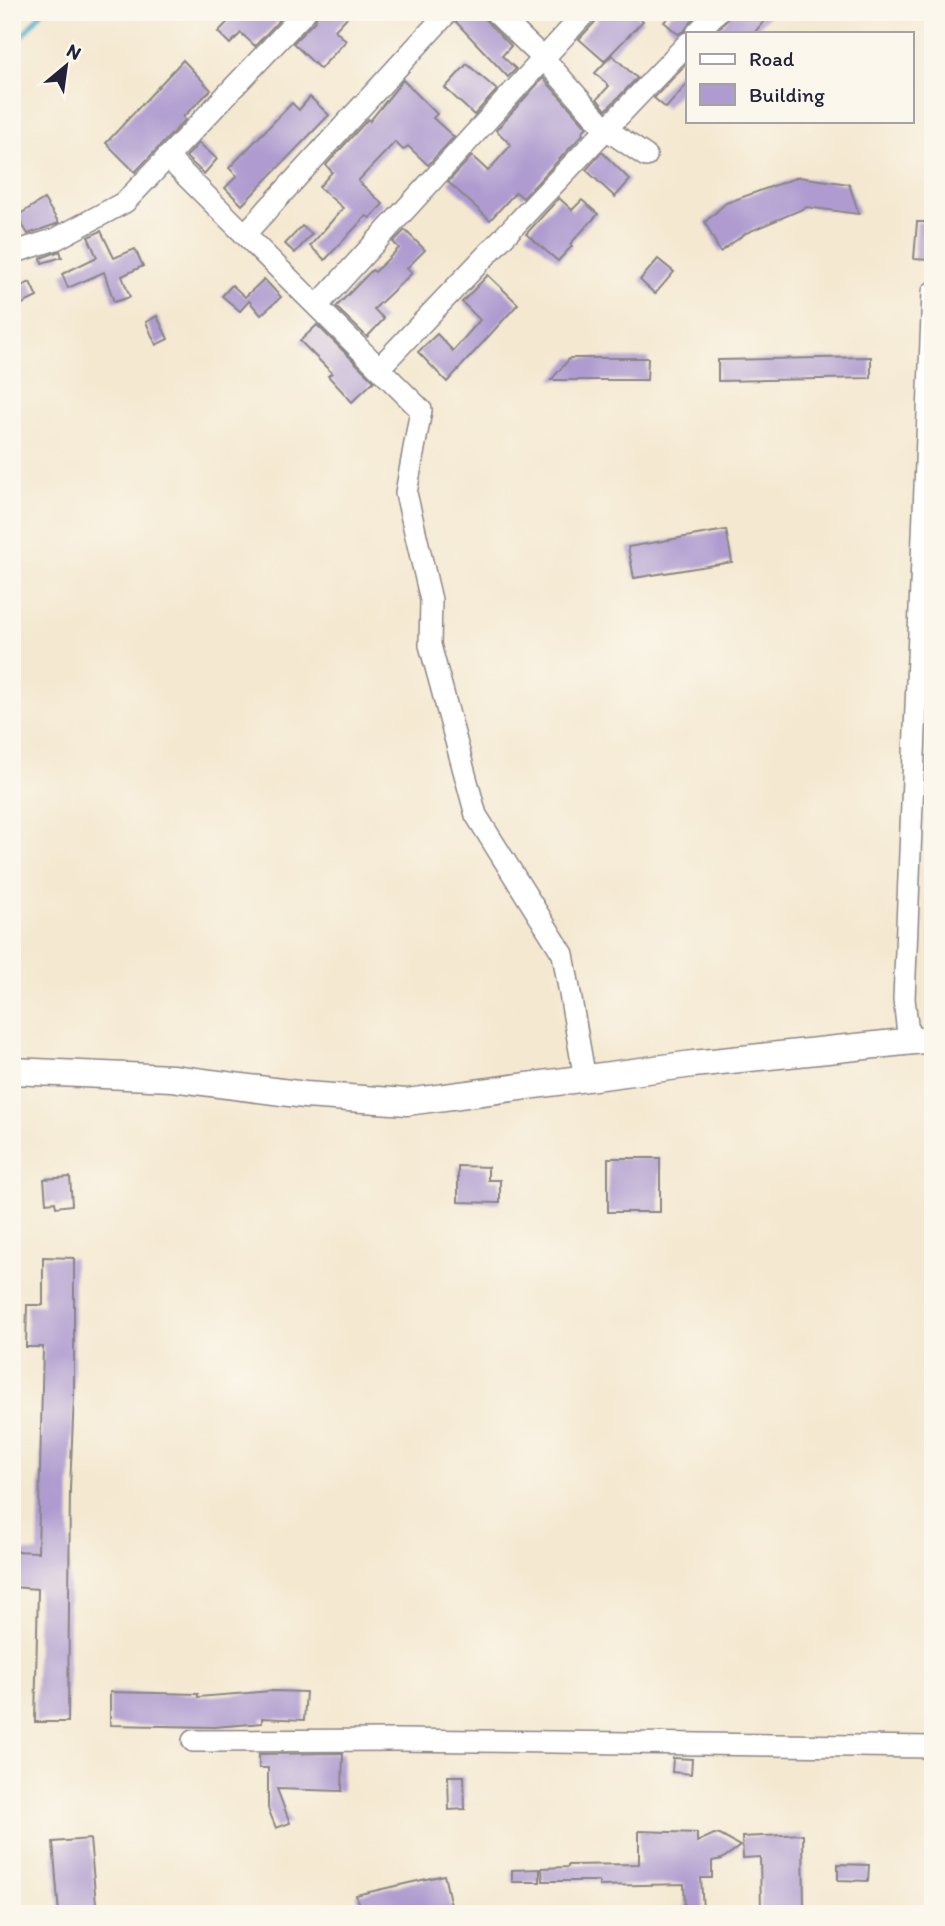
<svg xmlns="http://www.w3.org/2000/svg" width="945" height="1926" font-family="Itim,sans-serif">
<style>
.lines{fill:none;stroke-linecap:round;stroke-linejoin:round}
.stream{stroke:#4fb0ce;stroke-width:5}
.building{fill:#af9bd0}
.minor-casing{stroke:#8b8586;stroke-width:24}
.major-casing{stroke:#8b8586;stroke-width:29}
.minor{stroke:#fff;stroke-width:21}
.major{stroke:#fff;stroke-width:26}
</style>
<rect width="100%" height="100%" fill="#fbf7ec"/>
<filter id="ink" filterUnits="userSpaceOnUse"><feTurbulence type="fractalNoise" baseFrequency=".0143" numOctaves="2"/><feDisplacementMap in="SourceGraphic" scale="14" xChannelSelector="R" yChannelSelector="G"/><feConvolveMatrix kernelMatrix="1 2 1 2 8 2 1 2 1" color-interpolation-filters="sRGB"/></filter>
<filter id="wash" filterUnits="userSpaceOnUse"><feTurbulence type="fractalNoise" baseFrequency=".00686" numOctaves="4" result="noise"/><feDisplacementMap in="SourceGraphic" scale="28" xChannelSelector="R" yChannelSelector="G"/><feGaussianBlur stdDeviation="1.57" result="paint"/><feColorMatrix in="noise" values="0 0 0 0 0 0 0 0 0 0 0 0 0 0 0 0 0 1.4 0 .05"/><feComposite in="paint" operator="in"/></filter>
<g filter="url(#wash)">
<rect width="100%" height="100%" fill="#f4e8d0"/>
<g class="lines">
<polyline class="stream" points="12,48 42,12"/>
</g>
<g id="blocks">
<g class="building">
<polygon points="237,12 287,12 255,46 241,33 230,44 218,32"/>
<polygon points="318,12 352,12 335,30 346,41 320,69 293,43 315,21"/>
<polygon points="461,12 481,12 486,21 511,46 502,56 516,69 508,77 456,22"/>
<polygon points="599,12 633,12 643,21 604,61 579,39 596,21"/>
<polygon points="673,12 699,12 684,31 678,34 664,22"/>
<polygon points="730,12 772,12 754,33 715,33 727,20"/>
<polygon points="612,55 637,78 606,110 597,99 609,86 595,73"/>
<polygon points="183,60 211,90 183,117 185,120 135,172 106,143"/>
<polygon points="688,62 688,83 666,108 654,98"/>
<polygon points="467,64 497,90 474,115 445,88"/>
<polygon points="543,78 587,127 582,132 583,134 523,198 516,192 490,220 448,182 472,156 488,171 511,145 496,130"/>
<polygon points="403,80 437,114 433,118 454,137 428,165 408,146 403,150 395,142 358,181 383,204 370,218 366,216 325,260 310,246 343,208 319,187 332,172 326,165 368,119 370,121"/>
<polygon points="310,97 329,115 242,205 225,188 237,176 229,168 292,103 299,110"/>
<polygon points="199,143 217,159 204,174 186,157"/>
<polygon points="602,152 630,180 615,197 586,170"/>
<polygon points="798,177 849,184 859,214 807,207 746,233 720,252 705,222 726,203"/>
<polygon points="559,198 572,210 582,200 598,214 570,244 572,246 558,261 526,234"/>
<polygon points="44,199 59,223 28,234 17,216"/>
<polygon points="917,222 932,222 930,260 914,259"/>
<polygon points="302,226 312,234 295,253 285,244"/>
<polygon points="405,230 425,250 407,268 412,273 374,309 384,319 367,337 336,307 372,270 375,272 399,248 393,242"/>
<polygon points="101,231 114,258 135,249 143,266 122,276 130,297 114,302 104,272 68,288 62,274 97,257 88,237"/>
<polygon points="60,251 62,257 42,263 41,258"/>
<polygon points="658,259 674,272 655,294 640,280"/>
<polygon points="488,275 518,304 447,382 418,352 437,334 453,351 480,320 462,302"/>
<polygon points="264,279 281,297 261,315 249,301 240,311 222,296 232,285 245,297"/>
<polygon points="30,282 37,297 12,309 12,291"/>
<polygon points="157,316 168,339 156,345 146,322"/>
<polygon points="317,325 374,381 352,402 328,376 332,373 300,341"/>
<polygon points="871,357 871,378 718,381 718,360"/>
<polygon points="570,358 648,358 647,380 551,380"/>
<polygon points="726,530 732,562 634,578 628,547"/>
<rect x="608" y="1158" width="52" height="54"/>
<polygon points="458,1166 488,1167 488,1180 500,1180 500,1203 458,1202"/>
<polygon points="70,1177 72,1205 56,1207 55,1202 46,1203 44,1179"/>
<polygon points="43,1257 74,1258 74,1395 70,1488 68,1722 35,1722 38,1589 12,1587 12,1551 38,1552 43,1347 26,1347 27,1305 43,1305"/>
<polygon points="272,1691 306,1692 304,1720 262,1718 262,1723 214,1727 110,1725 110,1692 198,1694 198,1697"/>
<polygon points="343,1753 342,1791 277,1789 290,1823 276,1828 268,1808 268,1768 259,1768 259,1754"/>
<polygon points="673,1758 692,1759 691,1774 672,1772"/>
<polygon points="448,1776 464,1776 465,1809 449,1810"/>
<polygon points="639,1831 697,1833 697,1842 714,1834 720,1835 740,1846 722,1859 712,1861 712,1878 701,1878 703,1910 685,1910 684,1884 599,1886 599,1881 543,1881 542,1868 568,1867 568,1865 639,1864"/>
<polygon points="803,1834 804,1911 761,1913 760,1857 743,1858 742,1837"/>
<polygon points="90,1839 97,1914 59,1914 53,1842"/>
<polygon points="838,1864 869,1865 868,1881 838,1880"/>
<polygon points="540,1869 540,1882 512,1882 512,1870"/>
<polygon points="444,1875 453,1914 361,1914 356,1895"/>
</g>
</g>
</g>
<g filter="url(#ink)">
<use href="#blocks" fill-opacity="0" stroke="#8b8586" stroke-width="2"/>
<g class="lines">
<g class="minor-casing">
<g id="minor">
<polyline points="495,12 544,59 606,129 646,156"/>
<polyline points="697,33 717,12"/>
<polyline points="167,157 421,410 406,493 431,600 430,645 476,815 563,954 585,1079"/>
<polyline points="245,234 448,12"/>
<polyline points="12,253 56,239 125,202 305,12"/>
<polyline points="318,305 586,12"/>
<polyline points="379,368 688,43"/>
<polyline points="909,1042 904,999 933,292"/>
<polyline points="193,1741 397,1740 933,1747"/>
</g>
</g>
<g class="major-casing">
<polyline id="major" points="12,1071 172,1078 305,1095 407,1102 693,1064 933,1039"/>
</g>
<use href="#minor" class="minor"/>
<use href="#major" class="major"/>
</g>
</g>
<rect width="945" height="1926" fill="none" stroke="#fbf7ec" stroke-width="42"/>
<rect x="686" y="32" width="228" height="91" fill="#fbf7ec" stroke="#a4a2a5" stroke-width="2"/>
<rect x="700" y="54" width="35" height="10" fill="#ffffff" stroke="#a4a2a5" stroke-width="2"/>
<text x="749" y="66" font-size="21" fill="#22223b">Road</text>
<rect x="700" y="84" width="35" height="21" fill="#af9bd0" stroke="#a4a2a5" stroke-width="2"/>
<text x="749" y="102" font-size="21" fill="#22223b">Building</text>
<g transform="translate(66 66) rotate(29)" stroke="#fbf7ec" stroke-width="5" paint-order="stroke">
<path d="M0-5L12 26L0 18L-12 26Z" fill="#22223b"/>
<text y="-10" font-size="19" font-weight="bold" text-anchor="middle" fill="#22223b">N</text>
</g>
</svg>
